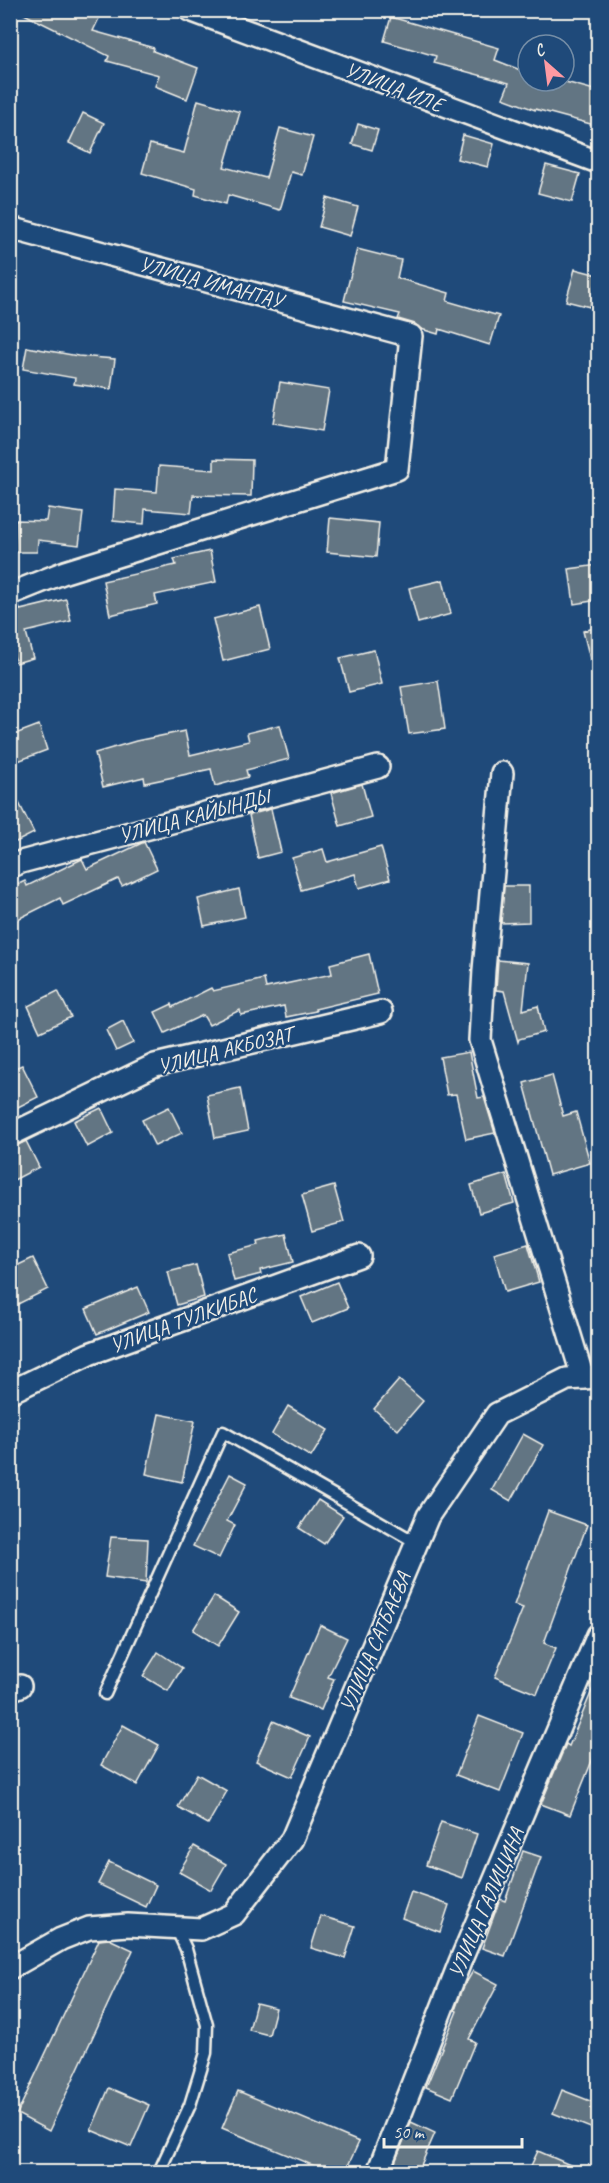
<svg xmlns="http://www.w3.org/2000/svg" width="609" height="2183" font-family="Caveat,sans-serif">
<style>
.building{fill:#627583;stroke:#f4f1e8;stroke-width:1.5}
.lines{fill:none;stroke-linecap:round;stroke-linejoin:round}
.lane-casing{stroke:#f4f1e8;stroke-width:15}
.street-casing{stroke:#f4f1e8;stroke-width:26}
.lane{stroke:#1f4a7a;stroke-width:10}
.street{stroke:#1f4a7a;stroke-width:21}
.labels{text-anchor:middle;stroke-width:4.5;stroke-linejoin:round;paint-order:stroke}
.street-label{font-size:21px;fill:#f4f1e8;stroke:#1f4a7a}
</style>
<rect width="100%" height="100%" fill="#1f4a7a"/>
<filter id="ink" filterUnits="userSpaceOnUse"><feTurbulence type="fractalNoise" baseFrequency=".0167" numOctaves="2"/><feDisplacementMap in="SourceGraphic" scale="12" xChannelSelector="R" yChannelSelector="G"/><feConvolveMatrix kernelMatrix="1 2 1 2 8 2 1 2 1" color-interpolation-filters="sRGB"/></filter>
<g filter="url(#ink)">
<g class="building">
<polygon points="16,10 103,10 93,31 154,48 153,51 198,68 187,99 155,86 159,75 107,61 109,56"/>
<polygon points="391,17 499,48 495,60 528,73 528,81 562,81 598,91 598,126 535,109 535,110 503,98 509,83 434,63 436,56 384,41"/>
<polygon points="198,100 240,112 224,167 266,178 280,128 313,137 302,175 291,172 280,210 228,195 226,204 195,195 196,189 142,173 150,144 184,153"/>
<polygon points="83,113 104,123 90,153 69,143"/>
<polygon points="358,124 378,130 372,150 352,144"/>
<polygon points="463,135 494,144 488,167 457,159"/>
<polygon points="546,165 580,174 572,202 538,193"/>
<polygon points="327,198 358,207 350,236 319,227"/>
<polygon points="357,249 401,260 397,278 449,293 447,301 499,316 490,345 439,329 438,334 421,329 415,324 398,319 400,314 344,301"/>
<polygon points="575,269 598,275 590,307 566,301"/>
<polygon points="27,347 78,356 115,359 111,389 74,384 75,378 23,369"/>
<polygon points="280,382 329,390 322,431 273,423"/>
<polygon points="214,459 252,460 251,496 193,495 191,513 145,509 144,524 113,521 115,489 157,492 159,466 214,470"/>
<polygon points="48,508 83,513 79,545 38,540 37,552 15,552 16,520 46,521"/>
<polygon points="330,518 379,523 376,557 327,552"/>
<polygon points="210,551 216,582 155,595 157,604 110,615 103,581 176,565 174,559"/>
<polygon points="598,565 598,600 574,604 569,569"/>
<polygon points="443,580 451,614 418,623 409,588"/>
<polygon points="66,599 71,621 26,632 33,658 16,663 10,641 10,606 18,604 20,610"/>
<polygon points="260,607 270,649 223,661 213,619"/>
<polygon points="598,627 598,670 593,671 583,631"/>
<polygon points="374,650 382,684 349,692 340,658"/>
<polygon points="438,681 445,729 409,734 401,687"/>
<polygon points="39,725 47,750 10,764 10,736"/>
<polygon points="280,725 289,759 246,770 248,777 215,786 211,769 145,783 144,777 103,787 95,753 136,741 185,731 190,755 249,741 247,733"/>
<polygon points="362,784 371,817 340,826 331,793"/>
<polygon points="10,785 34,833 10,845"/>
<polygon points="271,809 281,852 258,858 249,815"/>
<polygon points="144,842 157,869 122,886 118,879 63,905 60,898 10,923 10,888 25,881 27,886 82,859 87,869"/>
<polygon points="381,847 390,879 359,888 355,874 301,890 292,858 323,849 327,862"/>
<polygon points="504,886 529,886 529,922 501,923"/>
<polygon points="239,889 245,917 204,926 198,899"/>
<polygon points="369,954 378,994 315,1009 316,1011 286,1017 284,1006 241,1015 240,1010 209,1025 203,1015 165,1033 155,1012 172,1004 173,1007 211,988 213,991 264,979 266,988 332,974 330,964"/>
<polygon points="498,960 528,963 523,1010 538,1006 544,1032 519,1039 518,1042 504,991 496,990"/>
<polygon points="58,991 71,1017 40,1032 28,1006"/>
<polygon points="123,1021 133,1043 116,1051 106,1030"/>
<polygon points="469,1052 478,1098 484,1097 495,1133 466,1139 456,1094 447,1095 440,1057"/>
<polygon points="22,1065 38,1097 10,1111 10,1070"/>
<polygon points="552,1075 563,1116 576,1112 590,1163 549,1175 524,1083"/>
<polygon points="240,1088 248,1131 215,1138 207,1095"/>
<polygon points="169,1107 182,1133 155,1146 142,1120"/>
<polygon points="101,1108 113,1133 87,1147 74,1121"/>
<polygon points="26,1141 39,1167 10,1182 10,1149"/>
<polygon points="506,1174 514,1203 479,1213 471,1185"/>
<polygon points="334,1186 344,1222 312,1231 302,1195"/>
<polygon points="286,1234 293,1262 260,1270 261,1274 234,1281 227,1253 259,1245 258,1241"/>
<polygon points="528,1244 539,1282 505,1292 494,1254"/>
<polygon points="33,1258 48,1289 14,1306 10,1298 10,1269"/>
<polygon points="196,1265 204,1297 177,1305 168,1272"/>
<polygon points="337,1282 348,1308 312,1323 301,1297"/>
<polygon points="138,1287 149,1312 97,1334 86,1309"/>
<polygon points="399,1380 423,1401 398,1430 374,1409"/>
<polygon points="288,1406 328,1430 311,1457 272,1434"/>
<polygon points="159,1414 195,1421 182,1482 146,1474"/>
<polygon points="523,1434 543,1445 511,1501 492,1490"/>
<polygon points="230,1474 247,1483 227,1521 235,1525 219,1558 193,1546"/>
<polygon points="318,1500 343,1516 324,1544 299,1528"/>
<polygon points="548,1511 587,1525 544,1643 556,1648 537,1694 495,1677 523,1608 514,1605"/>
<polygon points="111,1537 148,1539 146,1583 105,1577"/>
<polygon points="214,1596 239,1612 218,1646 193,1630"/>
<polygon points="320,1625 347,1638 328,1677 334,1679 321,1710 289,1698"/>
<polygon points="158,1652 182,1668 168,1691 143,1676"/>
<polygon points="598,1676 598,1746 570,1815 541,1804 566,1744 569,1746"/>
<polygon points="479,1716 523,1733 500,1792 456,1775"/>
<polygon points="273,1721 310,1737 292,1777 256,1761"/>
<polygon points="123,1725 159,1745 137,1785 101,1765"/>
<polygon points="197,1774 227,1791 208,1824 178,1807"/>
<polygon points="441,1822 477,1834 462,1878 426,1865"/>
<polygon points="194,1846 226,1864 211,1890 179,1872"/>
<polygon points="523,1851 541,1857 505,1956 482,1948 500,1899 505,1901"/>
<polygon points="109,1862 156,1885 146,1907 98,1884"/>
<polygon points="411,1892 449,1905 440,1932 402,1918"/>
<polygon points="321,1916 355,1926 345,1958 311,1948"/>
<polygon points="109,1939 133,1950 49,2131 17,2114 99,1940"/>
<polygon points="473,1971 498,1984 469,2039 475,2042 452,2098 426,2087 457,2011 455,2010 463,1988"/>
<polygon points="256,2003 276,2008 269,2035 249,2030"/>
<polygon points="109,2088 149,2105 131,2147 91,2130"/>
<polygon points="562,2090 598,2104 598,2131 553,2113"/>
<polygon points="238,2091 359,2142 345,2172 329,2172 222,2128"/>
<polygon points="411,2122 435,2133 418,2172 391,2172"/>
<polygon points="538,2151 586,2172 528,2172"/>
</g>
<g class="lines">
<g class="lane-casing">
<g id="lane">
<polyline points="105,1694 223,1432 417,1543"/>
<polyline points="159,2172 190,2105 206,2053 207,2025 186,1949 176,1928"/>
</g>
</g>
<g class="street-casing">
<g id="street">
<polyline points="190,10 598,162"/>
<polyline points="10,228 411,336 397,469 65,572 10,594"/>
<polyline points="502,773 484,970 480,1040 583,1378"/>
<polyline points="10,867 21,862 378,767"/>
<polyline points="10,1135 155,1065 381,1012"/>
<polyline points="10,1392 89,1354 359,1256"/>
<polyline points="10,1690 20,1686"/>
<polyline points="10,1968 61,1939 89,1928 128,1925 201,1929 234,1914 292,1839 428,1516 497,1414 567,1379 598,1377"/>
<polyline points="378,2172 460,1962 598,1635"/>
</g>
</g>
<use href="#lane" class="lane"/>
<use href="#street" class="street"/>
</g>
</g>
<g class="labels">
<g class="street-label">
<text transform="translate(394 87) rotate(21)" y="7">УЛИЦА ИЛЕ</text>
<text transform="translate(211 282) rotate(15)" y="7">УЛИЦА ИМАНТАУ</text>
<text transform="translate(194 816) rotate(-15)" y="7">УЛИЦА КАЙЫНДЫ</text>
<text transform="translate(225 1050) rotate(-14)" y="7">УЛИЦА АКБОЗАТ</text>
<text transform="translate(183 1320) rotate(-20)" y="7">УЛИЦА ТУЛКИБАС</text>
<text transform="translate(375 1642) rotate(-67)" y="7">УЛИЦА САТБАЕВА</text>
<text transform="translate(486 1903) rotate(-67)" y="7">УЛИЦА ГАЛИЦИНА</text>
</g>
</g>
<rect width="609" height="2183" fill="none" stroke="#1f4a7a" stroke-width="36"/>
<rect x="18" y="18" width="573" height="2147" fill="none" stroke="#f4f1e8" stroke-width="2" filter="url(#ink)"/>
<g transform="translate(546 63) rotate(332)"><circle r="28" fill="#1f4a7a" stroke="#748da6" stroke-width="1.5"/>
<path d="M0-4.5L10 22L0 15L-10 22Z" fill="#ff9aa2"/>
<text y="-9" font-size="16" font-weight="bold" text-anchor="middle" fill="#f4f1e8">С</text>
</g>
<path d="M384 2138v9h138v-9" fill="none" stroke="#f4f1e8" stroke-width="3"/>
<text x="393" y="2138" font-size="18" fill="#f4f1e8" stroke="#1f4a7a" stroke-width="4.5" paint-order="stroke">50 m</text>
</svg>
